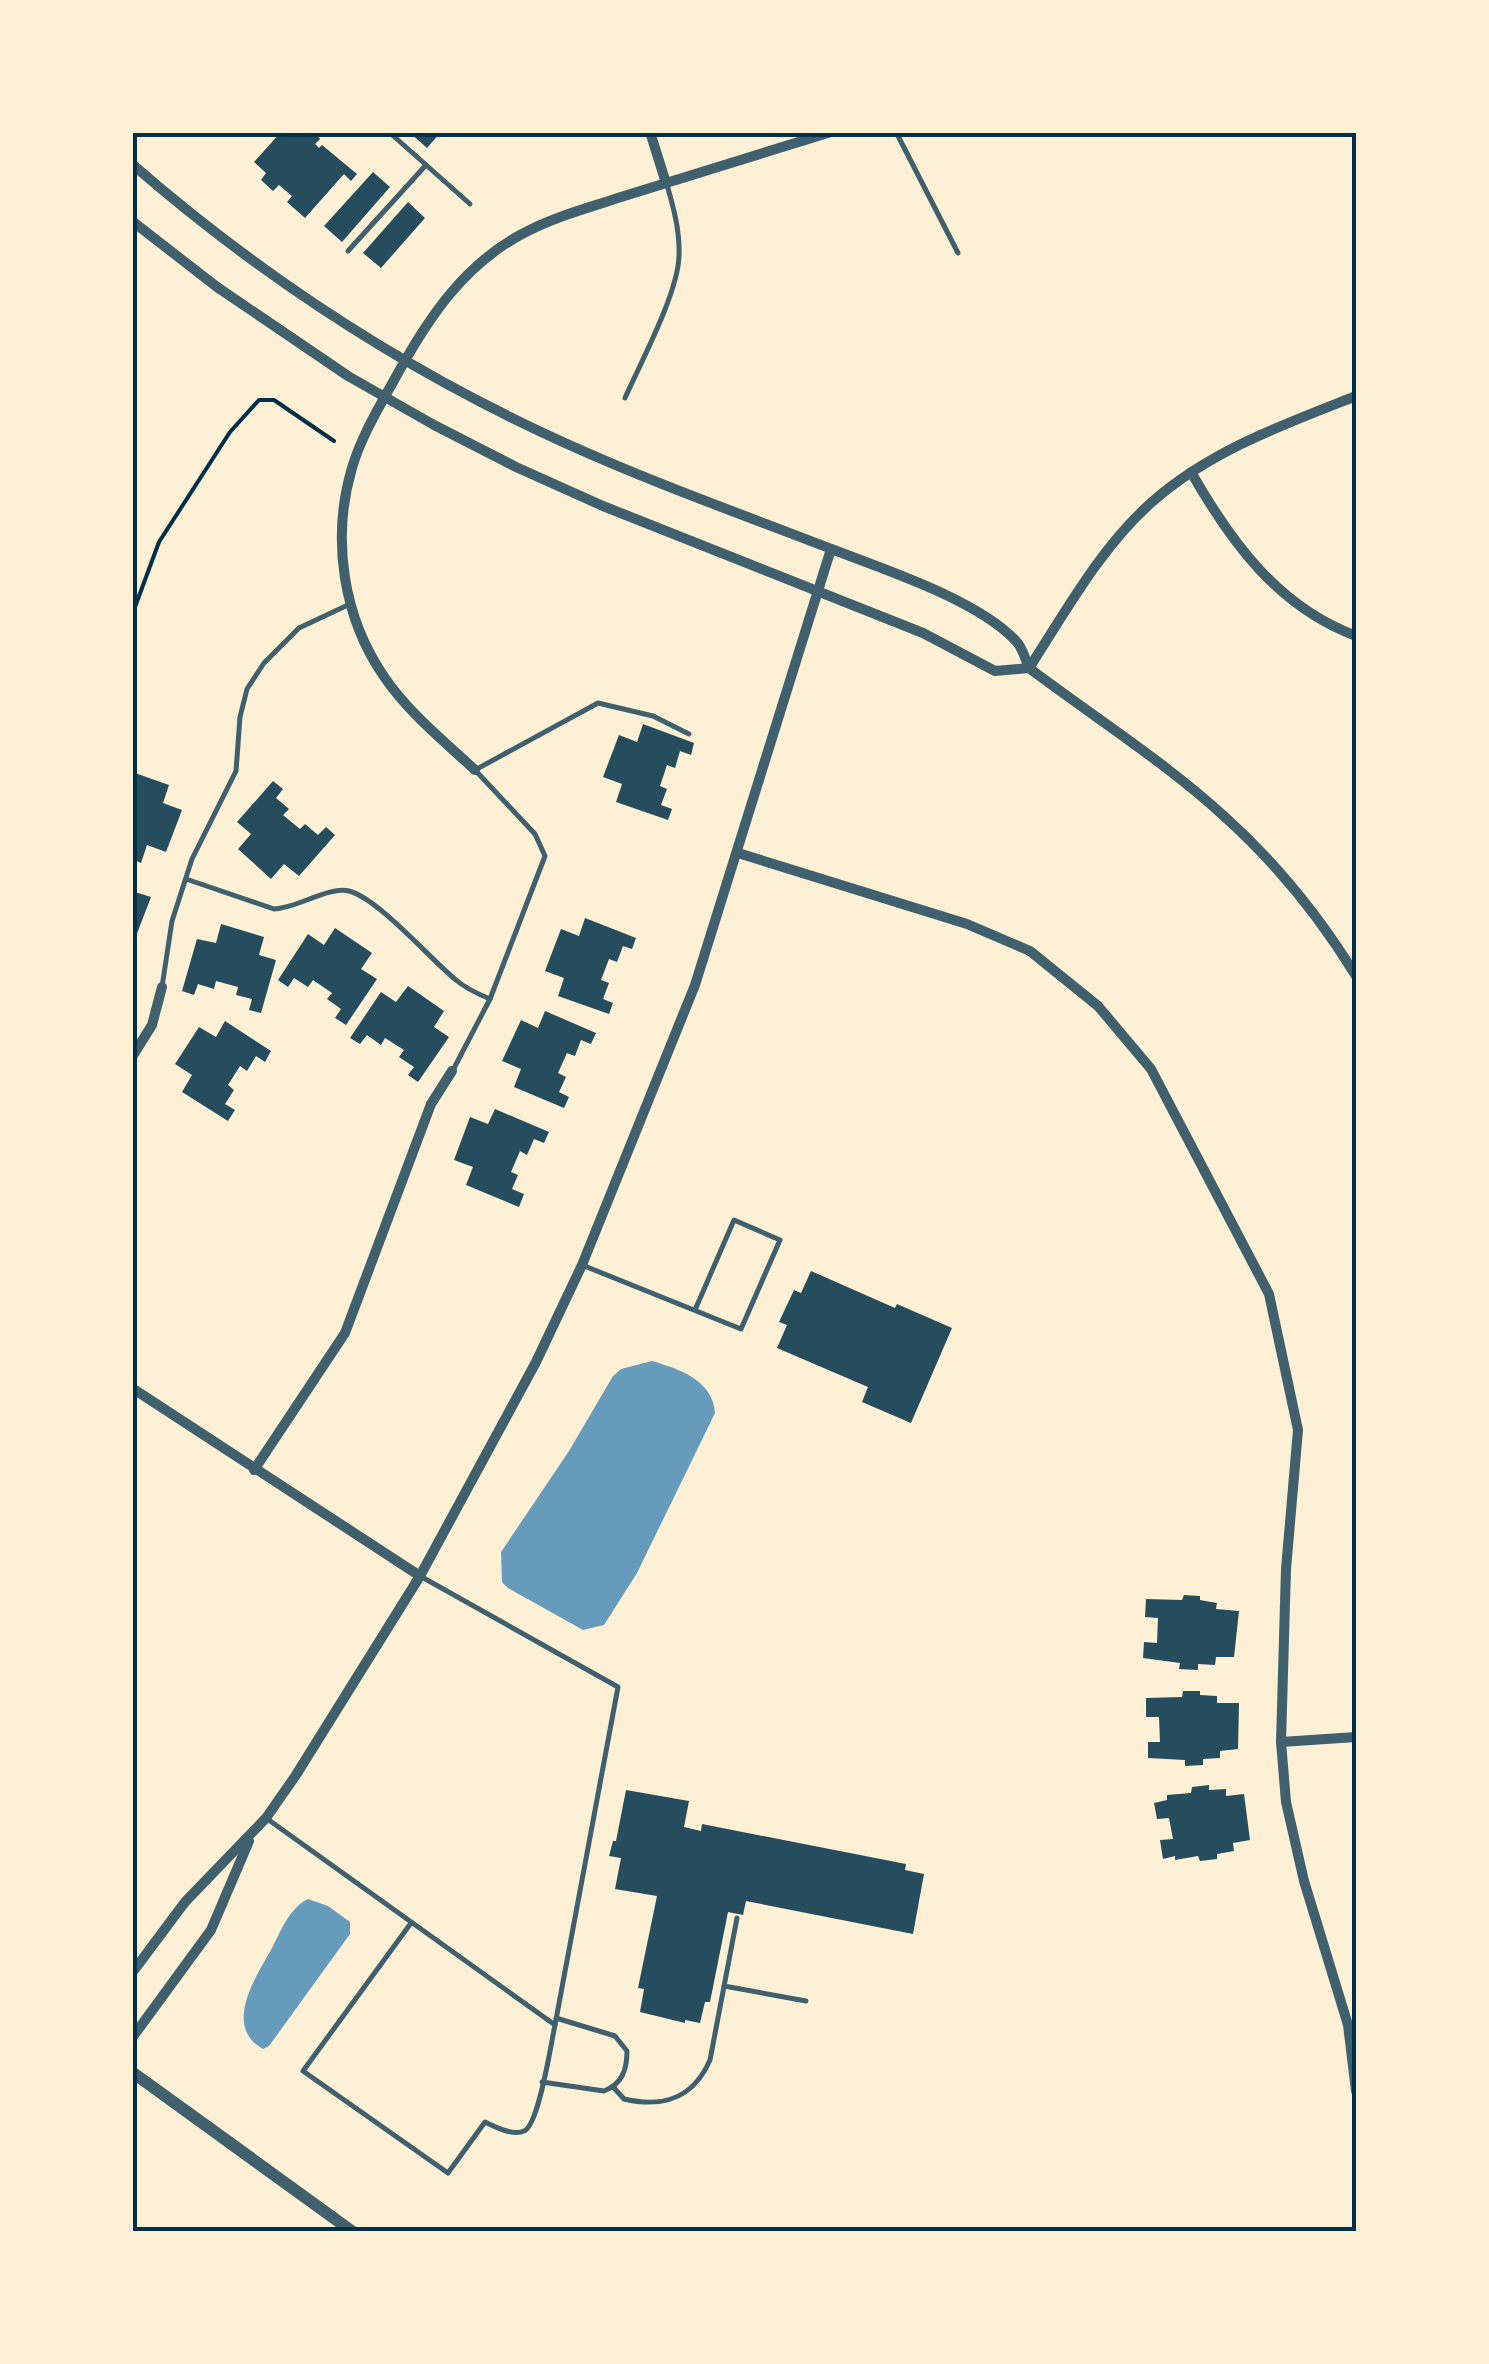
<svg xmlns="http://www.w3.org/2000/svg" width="1489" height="2364" font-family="Mulish,sans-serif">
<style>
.water{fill:#669bbc}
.building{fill:#264d5e}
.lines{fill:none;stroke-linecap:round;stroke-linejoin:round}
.path{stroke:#003049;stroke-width:4}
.service{stroke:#3f606c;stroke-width:5}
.minor{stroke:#3f606c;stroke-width:10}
.tertiary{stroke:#3f606c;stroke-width:12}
.neatline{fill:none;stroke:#003049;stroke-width:4}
</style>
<rect width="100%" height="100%" fill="#fdf0d5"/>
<g class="water">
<path d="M652 1361C679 1369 713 1380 715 1413L637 1573 604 1625 583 1630 508 1588 502 1582 501 1552 569 1451 613 1376 621 1369Z"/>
<path d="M308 1899 328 1906 350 1922V1934L269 2046 263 2049C223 2027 255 1978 271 1950 280 1933 289 1908 308 1899Z"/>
</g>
<g class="building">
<polygon points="281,132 314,132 320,139 315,144 319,148 322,145 357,174 351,181 344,174 305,218 287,202 292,196 279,185 273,191 261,180 266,173 254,162"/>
<polygon points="409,132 441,132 427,148"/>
<polygon points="373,172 390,187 342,242 324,226"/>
<polygon points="408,202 425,218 381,268 363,253"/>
<polygon points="643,724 694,743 691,755 680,751 675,768 667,765 660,786 667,789 661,805 672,809 668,820 616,802 622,784 603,777 619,735 637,742"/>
<polygon points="132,772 169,785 163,803 182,810 166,852 147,845 141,863 132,859"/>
<polygon points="273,781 283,789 276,798 289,809 283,815 300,829 305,824 318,835 326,827 335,835 299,876 284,864 271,879 238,849 251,834 237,822"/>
<polygon points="132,891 151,897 133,944 132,944"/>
<polygon points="585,918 636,938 632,949 623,946 617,962 609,959 601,980 609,983 603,999 613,1003 609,1014 558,996 564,978 545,971 561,929 579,936"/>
<polygon points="221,924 264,937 259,955 276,960 261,1013 249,1010 252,999 236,995 238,987 216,981 214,989 198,984 194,995 182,991 197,939 216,943"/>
<polygon points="335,928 372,953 361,969 377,979 346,1025 335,1018 341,1009 327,999 332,993 313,980 308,987 294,978 288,987 278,980 308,934 324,945"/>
<polygon points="408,986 444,1011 434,1027 449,1037 418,1082 408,1075 414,1067 399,1057 404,1050 385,1038 381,1045 367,1035 360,1044 350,1038 381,992 396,1002"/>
<polygon points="545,1011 596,1033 591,1044 581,1040 575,1056 567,1053 558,1073 566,1077 559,1092 569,1097 564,1108 514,1087 521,1069 502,1061 521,1020 538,1028"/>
<polygon points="225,1021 271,1051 265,1062 256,1056 247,1071 240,1066 228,1085 234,1090 225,1104 235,1110 228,1121 182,1092 192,1075 175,1064 199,1027 216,1037"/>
<polygon points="495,1109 549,1132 544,1143 534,1139 527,1155 520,1151 511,1172 518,1175 512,1189 524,1194 519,1207 466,1185 473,1167 454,1160 470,1117 488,1124"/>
<polygon points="811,1271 895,1308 897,1304 952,1328 911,1423 862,1402 868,1387 777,1348 787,1325 779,1322 794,1290 801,1293"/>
<polygon points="1184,1595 1200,1596 1200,1600 1217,1603 1216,1609 1239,1611 1234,1657 1216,1657 1215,1665 1198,1664 1198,1670 1179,1669 1180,1663 1143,1658 1144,1642 1157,1643 1158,1618 1145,1617 1146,1599 1182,1600"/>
<polygon points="1183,1691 1200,1691 1200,1695 1217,1696 1217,1703 1239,1703 1238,1749 1220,1751 1220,1758 1203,1759 1203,1765 1185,1766 1185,1760 1148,1758 1148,1742 1160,1742 1159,1717 1146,1717 1146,1698 1182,1697"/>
<polygon points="1209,1785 1209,1790 1226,1789 1226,1796 1244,1794 1250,1840 1233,1843 1234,1851 1217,1854 1217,1859 1200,1861 1198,1856 1175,1860 1175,1856 1163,1859 1160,1840 1173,1839 1169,1818 1157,1819 1154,1803 1167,1800 1167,1795 1191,1793 1192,1787"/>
<polygon points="626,1790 689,1801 684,1827 701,1831 702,1824 906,1864 905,1870 924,1874 913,1934 746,1901 743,1915 728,1912 710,2002 705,2002 700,2023 685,2020 685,2023 640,2012 644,1989 638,1988 657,1896 615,1889 621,1858 609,1856 613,1841 616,1841"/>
</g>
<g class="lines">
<polyline class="path" points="132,615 159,542 230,432 259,400 274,400 334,441"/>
<g class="service">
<polyline points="389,132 470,204"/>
<polyline points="896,132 958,253"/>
<polyline points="348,251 426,165"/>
<path d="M625 398C641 362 678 293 679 256 680 232 674 209 667 185"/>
<path d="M186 879 274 909C298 908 328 886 349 891 379 899 430 959 456 980 465 988 478 994 490 999"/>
<polyline points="162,987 172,921 192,859 236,771 240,717 247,689 264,663 299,628 350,604"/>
<polyline points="453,1070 490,999 545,856 535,834 475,770 598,703 653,716 689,734"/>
<polyline points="582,1265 741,1329 780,1240 734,1220 695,1310"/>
<polyline points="420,1576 618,1687 555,2025"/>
<path d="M266 1818 555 2025C551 2043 539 2125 524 2131 513 2136 495 2127 485 2122L448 2173 303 2071 411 1923"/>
<polyline points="724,1986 806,2001"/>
<path d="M542 2082 604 2091C622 2084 627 2070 627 2051L615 2036 556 2018"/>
<path d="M613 2087 624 2099C663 2108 693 2099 710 2060L737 1918"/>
</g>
<g class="minor">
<polyline points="650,132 666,183"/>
<path d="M132 164C262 277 408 372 565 443 653 483 744 515 834 550 886 570 978 600 1016 641 1023 648 1025 659 1029 668 1094 717 1165 762 1225 817 1276 863 1320 917 1356 976"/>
<polyline points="132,221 217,287 348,376 434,425 516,467 603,506 923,633 995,671 1029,668"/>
<path d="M1191 472C1231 542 1278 607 1356 636"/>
<path d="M1029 668C1066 611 1101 547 1152 502 1211 450 1285 424 1356 396"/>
<path d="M475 770C444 741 409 713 385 678 343 618 331 539 352 468 362 434 381 404 398 373 429 317 464 265 522 234 553 217 588 208 621 197 691 175 761 154 831 132"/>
<polyline points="738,853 967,924 1030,951 1098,1006 1151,1069 1269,1294 1298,1430 1286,1569 1281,1742 1286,1802 1304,1881 1348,2025 1356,2091"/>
<polyline points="132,1057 152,1025 162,987"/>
<polyline points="132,1388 420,1576"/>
<polyline points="254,1470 345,1333 431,1104 452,1071"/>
<polyline points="1281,1742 1356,1737"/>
<polyline points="132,1973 185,1902 266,1818 296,1775 420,1576 536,1362 582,1265 695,985 831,549"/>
<polyline points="132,2038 211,1930 249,1841"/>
</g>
<polyline class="tertiary" points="132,2072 353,2232"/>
</g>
<rect width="1489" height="2364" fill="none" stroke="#fdf0d5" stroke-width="270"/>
<rect x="135" y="135" width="1219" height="2094" class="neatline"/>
</svg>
